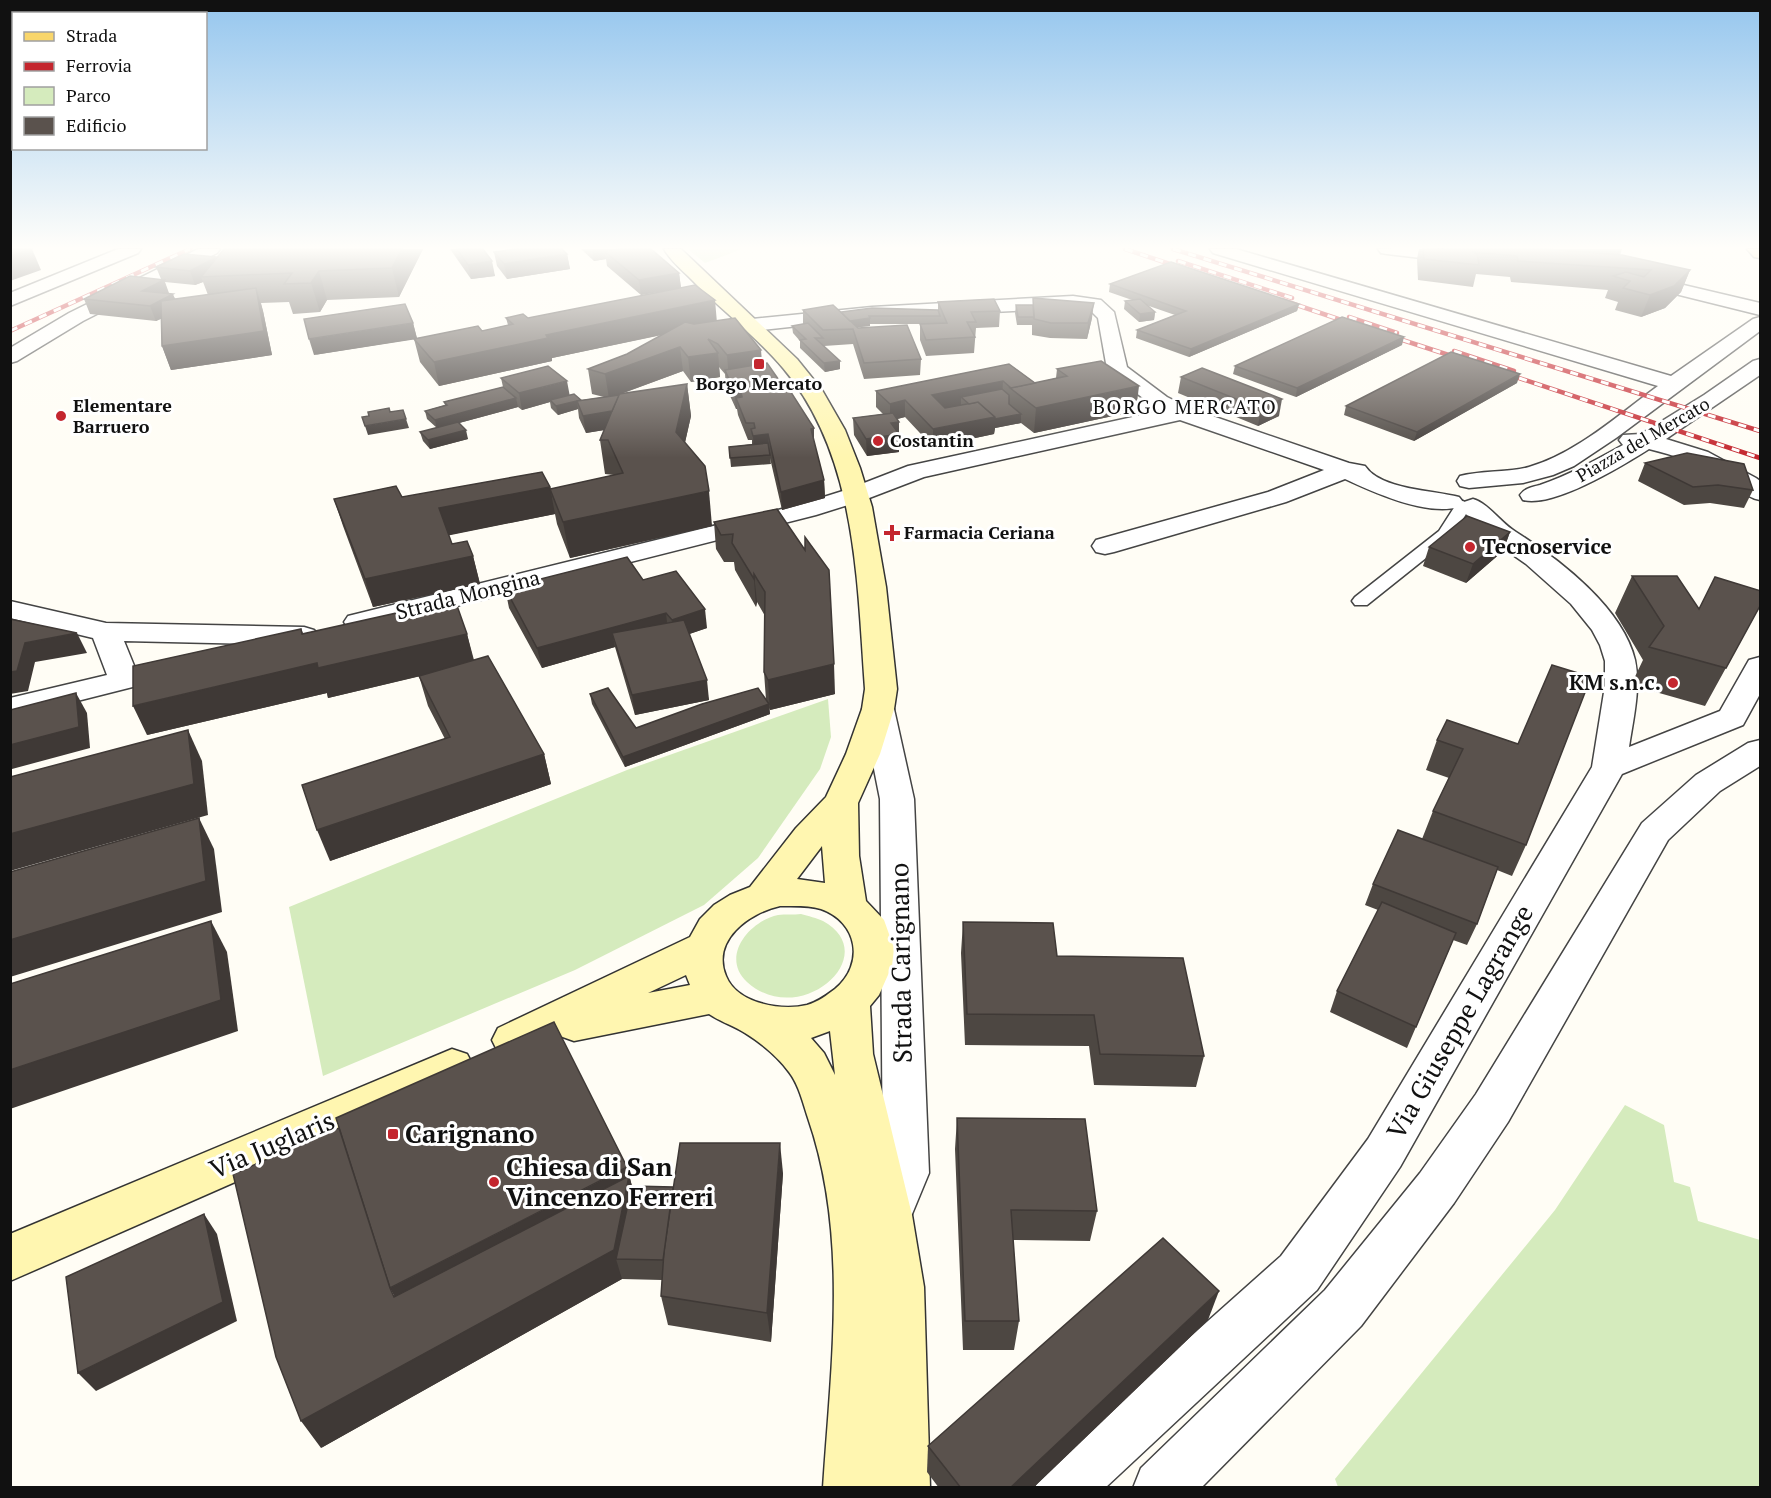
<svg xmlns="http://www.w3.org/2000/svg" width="1771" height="1498" font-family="'PT Serif',serif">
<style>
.green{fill:#d5ebbd}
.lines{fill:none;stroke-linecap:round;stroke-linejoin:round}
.lane-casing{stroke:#444;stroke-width:3}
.street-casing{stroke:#444;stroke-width:3}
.secondary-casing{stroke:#333;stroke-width:3}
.primary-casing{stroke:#222;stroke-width:3}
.lane{fill:#fff;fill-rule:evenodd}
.street{fill:#fff;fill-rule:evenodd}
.secondary{fill:#fff6b0;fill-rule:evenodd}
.primary{fill:#f9d66b;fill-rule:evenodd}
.rail-casing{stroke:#c4262e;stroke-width:4.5}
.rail{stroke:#fff;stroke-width:3;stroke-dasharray:8;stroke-linecap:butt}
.wall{fill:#4d4742;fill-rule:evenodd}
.shaded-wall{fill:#3f3936}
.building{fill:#5a524d;stroke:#3f3936;stroke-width:1.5}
.poi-dot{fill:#c4262e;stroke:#fff;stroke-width:2}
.labels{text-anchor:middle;stroke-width:6;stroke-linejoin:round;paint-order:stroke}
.far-poi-label{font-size:18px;font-weight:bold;fill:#111;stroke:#fff;text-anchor:start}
.far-street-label{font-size:18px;fill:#111;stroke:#fff}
.far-quarter-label{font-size:20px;letter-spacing:1.5px;fill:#111;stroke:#fff}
.poi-label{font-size:21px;font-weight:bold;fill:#111;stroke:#fff;text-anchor:start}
.street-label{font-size:21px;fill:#111;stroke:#fff}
.near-street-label{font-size:26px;fill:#111;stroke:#fff}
.near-poi-label{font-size:26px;font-weight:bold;fill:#111;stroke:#fff;text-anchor:start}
</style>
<rect width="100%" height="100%" fill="#fffdf5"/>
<g class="green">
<polygon points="688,249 742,249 705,263"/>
<polygon points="828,699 831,737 820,769 758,858 704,905 575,970 323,1076 289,907 627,770"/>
<path d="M801 914C808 916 817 918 823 921 885 955 800 1030 747 982 720 957 749 921 778 915 785 914 794 915 801 914Z"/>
<polygon points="1625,1105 1664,1125 1674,1182 1690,1187 1698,1221 1760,1240 1760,1487 1338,1487 1335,1479 1555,1210"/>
</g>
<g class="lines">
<g class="lane-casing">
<polygon id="lane" points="1463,501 1471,506 1451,538 1367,605 1355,605 1352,601 1355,597 1439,531 1457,503"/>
</g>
<g class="street-casing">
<g id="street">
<polygon points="118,249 141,249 138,253 10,306 10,293"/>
<polygon points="198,249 220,249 217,253 83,321 17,361 10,363 10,348 69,313"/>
<path d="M1210 249H1236L1671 376 1753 319 1760 317V331L1616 438 1574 466 1553 475 1523 483 1469 488 1460 486 1457 481 1460 476C1483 470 1507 473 1529 467 1577 453 1618 415 1658 386L1213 253Z"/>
<path d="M1378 249C1408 247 1441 247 1470 254L1473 258 1470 262 1464 263 1387 254 1381 253Z"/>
<polygon points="1637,274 1760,303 1760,315 1631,283 1628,279 1631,275"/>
<path d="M1073 296 1101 300 1114 312 1127 367 1167 397 1189 408 1349 463 1365 466C1381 490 1433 490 1459 497L1463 502 1459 507C1426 516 1375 493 1345 479L1286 502 1114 552 1105 554 1096 552 1092 546 1096 540 1268 492 1324 470 1180 420 924 477 864 500 816 515 358 631 348 628 344 622 348 616 798 505 846 490 908 466 1160 411 1110 373 1107 369 1098 318 1089 309 1073 308 872 318 752 331 745 329 742 325 745 321 752 319 872 307Z"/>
<path d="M1760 359V375L1666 439 1708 452 1756 478 1760 481V500C1746 498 1737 486 1724 478 1701 465 1675 455 1649 449 1622 466 1554 508 1523 500L1520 495C1525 488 1532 487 1540 485 1569 475 1596 460 1623 445L1619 440 1623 435 1641 434 1704 395 1753 361Z"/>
<path d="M1473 499C1488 503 1501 523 1516 532 1559 559 1623 608 1635 660 1641 688 1633 720 1629 747L1720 711 1749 660 1760 657V694L1743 725 1622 774 1400 1167 1317 1290 1105 1488H1035L1043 1468 1281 1256 1368 1139 1592 767 1605 686V661L1600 645 1592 630 1571 604 1526 564 1483 534 1460 507 1464 502Z"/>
<polygon points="10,601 106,623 304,627 314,630 319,636 314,642 304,645 124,641 135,668 177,658 188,661 192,667 188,673 10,718 10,698 107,675 93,638 10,618"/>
<polygon points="878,699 889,702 894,709 914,799 929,1173 905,1231 888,1237 871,1231 864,1215 883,1173 880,799 862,709 867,702"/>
<polygon points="1760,740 1760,766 1720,791 1668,840 1508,1122 1454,1203 1361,1326 1201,1488 1133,1488 1141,1468 1325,1290 1420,1173 1476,1094 1642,823 1696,775 1748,743"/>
</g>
</g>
<g class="secondary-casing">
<g id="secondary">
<path d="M664 249H681L797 359 822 390 845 430 860 468 872 507 886 587 897 689 894 709 880 754 858 803 859 856 866 901 884 920 894 948 892 966 879 995 870 1006 873 1054 912 1215 924 1287 930 1488H823C831 1365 849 1236 808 1118 803 1103 799 1085 789 1072 778 1057 761 1043 745 1033 734 1026 721 1022 709 1014L574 1041 560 1036 513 1057 498 1052 492 1040 498 1028 690 937 700 919 714 905 730 895 750 887 796 828 826 797 846 754 862 709 865 689C857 580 857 456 783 368 755 335 720 309 691 279 682 270 670 260 664 249ZM822 846 825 883 797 879ZM780 906C793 906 809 905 821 909 858 922 865 964 835 989 827 995 818 1002 807 1005 782 1011 737 1004 726 976 711 940 749 913 780 906ZM686 975 690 985 648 993ZM830 1031 835 1075 824 1053 811 1038Z"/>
<polygon points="452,1049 467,1054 474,1067 467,1080 10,1281 10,1234"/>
</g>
</g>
<g class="primary-casing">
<polygon id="primary" points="1747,249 1760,249 1760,258 1754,257"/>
</g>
<use href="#lane" class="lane"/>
<use href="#street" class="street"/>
<use href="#secondary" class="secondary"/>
<use href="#primary" class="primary"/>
<g class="rail-casing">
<g id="rail">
<polyline points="1125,249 1185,269"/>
<polyline points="1173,249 1760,431"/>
<polyline points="1178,261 1292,298"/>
<polyline points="1282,300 1356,325"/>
<polyline points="1349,317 1397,333"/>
<polyline points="10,331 190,249"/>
<polyline points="1387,335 1461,359"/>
<polyline points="1454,351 1514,371"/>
<polyline points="1504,373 1760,458"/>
</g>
</g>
<use href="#rail" class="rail"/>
</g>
<g class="wall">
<path d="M222 249H423L399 297 327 300 320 312 293 314 289 302 261 303 263 311 272 355 171 370 162 346 161 319 156 321 90 314 84 299 161 279 156 267 217 258 223 251ZM165 282 195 285 203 282 208 295 176 299 169 293Z"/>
<polygon points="450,249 483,249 495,276 471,279"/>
<polygon points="581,249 651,249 679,273 681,288 641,295 607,266 606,259 594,261"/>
<polygon points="1416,249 1622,249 1620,255 1690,270 1681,292 1665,308 1641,317 1615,310 1618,302 1605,298 1608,290 1511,282 1510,277 1476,274 1473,287 1418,280 1417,259 1419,249"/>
<polygon points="494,252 567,254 570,269 507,279 497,266"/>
<polygon points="1110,284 1299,304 1297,311 1189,357 1136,338 1137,330 1175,315 1146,305 1155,312 1154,320 1139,322 1124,309 1125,301 1132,300 1109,292"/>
<polygon points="1033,298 1092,318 1087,339 1050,338 1032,335 1032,325 1017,325 1015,313 1016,305 1033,305"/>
<polygon points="938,302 1000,311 999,327 976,328 974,353 926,356 920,340 920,324 934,324 870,324 870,326 857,327 921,359 920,375 864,379 853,344 824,346 840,369 825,372 800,348 800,341 793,333 792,326 803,324 803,310 841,312 938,310"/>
<polygon points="506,318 717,320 762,364 814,428 814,443 824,480 825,498 782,510 770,458 771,464 731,467 729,447 752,444 752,440 748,440 738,415 737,409 736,409 726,387 725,374 719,367 720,377 691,382 683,371 621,394 687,384 691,416 685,442 712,526 570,558 557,524 555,514 448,535 452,544 473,556 480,584 373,607 343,526 334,499 402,497 550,487 551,489 614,475 605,474 600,440 604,430 586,433 579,418 578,409 558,415 551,408 550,402 522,410 518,407 459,423 468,439 430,449 423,441 420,432 437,428 427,419 425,411 445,405 444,402 503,387 501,378 569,395 581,400 604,397 592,394 588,369 627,354 662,335 552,358 552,361 439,386 420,362 414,339 314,355 413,323 417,338 482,331 508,325"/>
<polygon points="1402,345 1296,397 1233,374 1235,366"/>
<polygon points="1009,364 1035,383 1056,378 1057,369 1136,411 1034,433 1021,423 995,428 994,434 933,447 905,417 897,419 899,422 899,452 867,456 854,435 853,418 883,414 876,407 876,391"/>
<polygon points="1181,377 1279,416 1258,426 1178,393"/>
<polygon points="1517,383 1414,441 1344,415 1346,406"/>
<polygon points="1645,463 1753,490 1744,508 1710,503 1684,505 1638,481"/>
<polygon points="777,509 835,694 770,710 769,708 770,714 625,767 592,704 590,694 636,728 766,700 764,672 765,616 757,602 756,607 735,570 734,562 724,562 716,549 714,522"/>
<polygon points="1510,532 1503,551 1466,583 1423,566 1429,547"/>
<polygon points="1632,576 1699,609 1761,604 1705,706 1631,685 1643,660 1615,613"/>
<polygon points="643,580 707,628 689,634 709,700 635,715 615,647 542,668 509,608 505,588"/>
<polygon points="301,629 303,633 467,634 474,660 544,754 551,784 330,861 445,739 428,706 419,676 421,676 328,698 327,693 147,735"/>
<polygon points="1447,720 1526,845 1512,876 1497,870 1477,924 1467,945 1453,940 1407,1048 1330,1012 1337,991 1378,910 1365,905 1373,884 1422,839 1433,811 1449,778 1426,770 1437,740"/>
<polygon points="963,922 1057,956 1204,1056 1196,1087 1094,1085 1089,1046 965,1045 961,953"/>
<polygon points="957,1118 1097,1211 1090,1241 1013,1240 1019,1321 1014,1350 963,1350 955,1149"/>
<polygon points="627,1167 632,1186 673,1187 783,1173 771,1342 668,1325 661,1296 662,1280 622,1279 321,1448"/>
<polygon points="1208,1320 1033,1488 939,1488 927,1472 928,1446"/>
</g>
<g class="shaded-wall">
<polygon points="32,249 41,270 10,281 10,256"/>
<polygon points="402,249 423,249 399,297 392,268"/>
<polygon points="592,249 634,249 604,251 606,259 594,261"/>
<polygon points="567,254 570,269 507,279 504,264"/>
<polygon points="217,257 222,272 201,277 203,282 195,285 190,271"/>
<polygon points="492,261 495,276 471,279 468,265"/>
<polygon points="1690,270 1681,292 1665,308 1641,317 1650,295"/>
<polygon points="319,271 327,300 320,312 311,283"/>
<polygon points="679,273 681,288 641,295 639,280"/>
<polygon points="164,280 169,295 142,291"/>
<polygon points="256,288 263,311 272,355 171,370 162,346"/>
<polygon points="173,294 179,309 156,321 150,306"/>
<polygon points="715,300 717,323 552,358 552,361 439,386 434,362 546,335"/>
<polygon points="1094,303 1092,318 1087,339 1088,323"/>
<polygon points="1299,304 1297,311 1189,357 1191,349"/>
<polygon points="1155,312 1154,320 1139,322 1140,314"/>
<polygon points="870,318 870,326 843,329 843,322"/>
<polygon points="413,323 417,339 314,355 309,339"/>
<polygon points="1404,337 1402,345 1296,397 1297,388"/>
<polygon points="680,347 683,371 609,398 605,374"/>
<polygon points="761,350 763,374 729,379 727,355"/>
<polygon points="718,353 720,377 691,382 688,357"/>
<polygon points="840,361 840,369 825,372 824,363"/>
<polygon points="1520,374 1517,383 1414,441 1417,432"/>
<polygon points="567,381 570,397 550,400 550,402 522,410 519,393"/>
<polygon points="1003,381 1002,397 961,397 961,406 931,412 932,395"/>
<polygon points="687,384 691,416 680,465 676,432 679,418 586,433 583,416"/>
<polygon points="1139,386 1136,411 1034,433 1036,408"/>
<polygon points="741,392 742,409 736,398 737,409 736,409 735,393"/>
<polygon points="516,398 518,407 437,429 435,420"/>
<polygon points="1282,399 1279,416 1258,426 1261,409"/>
<polygon points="905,400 905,417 890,421 890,404"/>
<polygon points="577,401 578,409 558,415 556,406"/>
<polygon points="1021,414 1021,423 995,428 994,434 933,447 933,429 995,417"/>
<polygon points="406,419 409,428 368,435 365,426"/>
<polygon points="899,422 899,452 867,456 866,439 891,423"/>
<polygon points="814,428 814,446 811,429"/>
<polygon points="466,430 468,439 430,449 428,440"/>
<polygon points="768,434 769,451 754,453 753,436"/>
<polygon points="824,480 825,498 782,510 781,492"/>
<polygon points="550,487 555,514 446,536 439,508"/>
<polygon points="709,491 712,526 570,558 563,522"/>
<polygon points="1510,532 1503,551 1466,583 1473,564"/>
<polygon points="473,556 480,584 373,607 365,579"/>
<polygon points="754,574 757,602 756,607 754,579"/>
<polygon points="705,609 707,628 675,639 672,620"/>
<polygon points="666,613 668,632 612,633 615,647 542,668 537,648"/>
<polygon points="77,633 87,653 35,662 28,691 10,694 10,672 25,643"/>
<polygon points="467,634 474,663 328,698 327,693 147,735 133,706 317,663"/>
<polygon points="834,664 835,694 770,710 768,680"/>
<polygon points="707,680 709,700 635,715 632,695"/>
<polygon points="76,693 87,713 90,748 12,769 10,767 10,745"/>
<polygon points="769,704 770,714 625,767 623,757"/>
<polygon points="188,730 202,761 208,815 10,871 10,834"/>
<polygon points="544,754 551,784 330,861 317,830"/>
<polygon points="199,818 214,849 222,912 10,977 10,940"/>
<polygon points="211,921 227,952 238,1031 10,1109 10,1070"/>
<polygon points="780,1143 783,1173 771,1342 767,1313"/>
<polygon points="627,1167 637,1206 616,1259 622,1279 321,1448 301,1421 410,1326 390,1288"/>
<polygon points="204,1214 217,1234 237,1321 96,1391 78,1373"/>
<polygon points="1219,1291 1208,1320 1033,1488 1010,1488"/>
</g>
<g class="building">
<polygon points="10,249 32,249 10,256"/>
<polygon points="224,249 402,249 392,268 319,271 311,283 284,284 292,273 201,277"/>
<polygon points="457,249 483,249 492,261 468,265"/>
<polygon points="516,249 562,249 567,254 504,264 494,252"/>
<polygon points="620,249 651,249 679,273 639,280 604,251"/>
<polygon points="1423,249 1546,249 1622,255 1690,270 1674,286 1650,295 1623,288 1630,281 1613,276 1626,272 1644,277 1651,270 1518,261 1517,256 1472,252 1477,254 1479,265 1424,259"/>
<polygon points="184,254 217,257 190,271 156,267"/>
<polygon points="1171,262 1299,304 1191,349 1137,330 1186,311 1110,284"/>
<polygon points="130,276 164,280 142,291 173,294 150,306 84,299"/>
<polygon points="695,285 715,300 546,335 548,338 434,362 414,339 478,326 482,331 513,324 506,318 523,314 528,318"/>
<polygon points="256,288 264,331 162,346 161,301"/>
<polygon points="1033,298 1094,303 1088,323 1051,323 1034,319"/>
<polygon points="994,299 1000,311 971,312 976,322 967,322 975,337 926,340 920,324 947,323 938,302"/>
<polygon points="1140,299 1155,312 1140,314 1125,301"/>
<polygon points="405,304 413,323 309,339 304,319"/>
<polygon points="833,305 858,328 907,325 921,359 864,363 853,329 823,330 803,310"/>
<polygon points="1016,305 1033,305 1034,317 1018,317"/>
<polygon points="872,308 938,310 940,316 869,316 870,318 850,321 841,312"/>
<polygon points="1342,317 1404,337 1297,388 1235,366"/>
<polygon points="735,318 761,350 727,355 718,344 708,339 718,353 688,357 680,347 605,374 588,369 627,354 685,322 694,324"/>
<polygon points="808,323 823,338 815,338 840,361 824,363 800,340 806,339 792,326"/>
<polygon points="1451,352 1520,374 1417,432 1346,406"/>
<polygon points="1101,361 1139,386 1036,408 1010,388 1067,376 1057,369"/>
<polygon points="767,363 783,386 787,386 814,428 811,429 824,480 781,492 768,434 753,436 751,429 755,428 754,423 746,423 736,398 742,397 741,392 735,393 725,370"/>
<polygon points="1009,364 1035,383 1011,388 1003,381 932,395 945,408 978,402 995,417 933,429 905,400 890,404 876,391"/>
<polygon points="548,366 567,381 519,393 501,378"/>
<polygon points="1202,368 1282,399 1261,409 1181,377"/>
<polygon points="687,384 676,432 705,466 709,491 563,522 550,489 623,473 608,440 600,440 619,394"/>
<polygon points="503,387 516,398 435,420 425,411 447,405 444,402"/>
<polygon points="1002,389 1009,395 1009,404 1021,414 995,419 995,417 978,402 969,404 961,397"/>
<polygon points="574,394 581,400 556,406 550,400"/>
<polygon points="619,395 612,411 583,416 577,401"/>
<polygon points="389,408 390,412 403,410 406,419 365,426 362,417 369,416 368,412"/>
<polygon points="893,413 899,422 891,423 899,434 866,439 853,418"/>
<polygon points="458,422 466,430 428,440 420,432"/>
<polygon points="768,443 770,455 730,458 729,447"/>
<polygon points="1687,453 1744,464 1753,490 1718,485 1693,487 1645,463"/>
<polygon points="542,472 550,487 439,508 452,544 467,541 473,556 365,579 334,499 396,486 402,497"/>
<polygon points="777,509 805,550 805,537 829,570 834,664 768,680 764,672 765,592 754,574 754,579 732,543 733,534 721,535 714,522"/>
<polygon points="1467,516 1510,532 1473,564 1429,547"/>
<polygon points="627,557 643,580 676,571 705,609 672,620 666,613 537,648 505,588"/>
<polygon points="1632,576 1677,576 1699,609 1715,577 1761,591 1761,604 1726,668 1649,647 1664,626"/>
<polygon points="455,600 467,634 318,668 317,663 133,706 133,666 301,629 302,634"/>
<polygon points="10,619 77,633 25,643 17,671 10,672"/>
<polygon points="684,620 707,680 632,695 612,633"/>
<polygon points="488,656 544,754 317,830 302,785 450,737 419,676"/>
<polygon points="1552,665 1591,677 1526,845 1433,811 1463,749 1437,740 1447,720 1518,744"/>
<polygon points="608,688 636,728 702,704 758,688 769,704 623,757 590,694"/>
<polygon points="76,693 79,727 10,745 10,710"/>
<polygon points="188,730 194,784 10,834 10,777"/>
<polygon points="199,818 206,881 10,940 10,872"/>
<polygon points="1398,830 1498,867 1477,924 1373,884"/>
<polygon points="1382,902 1456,933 1416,1027 1337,991"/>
<polygon points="211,921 221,1000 10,1070 10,984"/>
<polygon points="963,922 1053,923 1057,956 1183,958 1204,1056 1100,1054 1094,1015 967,1014"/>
<polygon points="554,1022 627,1167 390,1288 336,1118"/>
<polygon points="957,1118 1085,1119 1097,1211 1011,1210 1019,1321 965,1321"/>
<polygon points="339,1128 390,1288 394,1297 629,1176 614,1250 301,1421 276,1357 233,1174"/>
<polygon points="680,1143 780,1143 767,1313 661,1296 664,1251"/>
<polygon points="632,1186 673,1187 663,1260 616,1259"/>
<polygon points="204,1214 223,1302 78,1373 66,1277"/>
<polygon points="1163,1238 1219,1291 1010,1488 961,1488 928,1446"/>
</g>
<linearGradient id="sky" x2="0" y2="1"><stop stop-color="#95c6ee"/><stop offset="0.54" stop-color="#fffefa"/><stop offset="1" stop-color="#fffefa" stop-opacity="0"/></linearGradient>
<rect width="1771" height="458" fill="url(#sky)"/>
<g class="poi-dot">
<rect x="753" y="358" width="12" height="12" rx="3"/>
<circle cx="61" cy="416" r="6"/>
<circle cx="878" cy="441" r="6"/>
<path d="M889 524h6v6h6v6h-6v6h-6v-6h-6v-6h6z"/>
<circle cx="1470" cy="547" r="6"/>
<circle cx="1673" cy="683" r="6"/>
<rect x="387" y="1128" width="12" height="12" rx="3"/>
<circle cx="494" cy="1182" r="6"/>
</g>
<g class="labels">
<g class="far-poi-label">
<text x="759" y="390" text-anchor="middle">Borgo Mercato</text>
<text x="73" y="412">Elementare<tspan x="73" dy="21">Barruero</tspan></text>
<text x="890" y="447">Costantin</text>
<text x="904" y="539">Farmacia Ceriana</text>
</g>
<g class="far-street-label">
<text transform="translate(1643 440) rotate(-30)" y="6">Piazza del Mercato</text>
</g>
<g class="far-quarter-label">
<text x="1185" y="414">BORGO MERCATO</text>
</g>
<g class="poi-label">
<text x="1482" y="554">Tecnoservice</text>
<text x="1661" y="690" text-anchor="end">KM s.n.c.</text>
</g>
<g class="street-label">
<text transform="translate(468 595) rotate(-14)" y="7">Strada Mongina</text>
</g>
<g class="near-street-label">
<text transform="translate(901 963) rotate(-91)" y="9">Strada Carignano</text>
<text transform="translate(1460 1022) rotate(-60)" y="9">Via Giuseppe Lagrange</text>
<text transform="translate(272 1145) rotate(-23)" y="9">Via Juglaris</text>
</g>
<g class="near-poi-label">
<text x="405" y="1143">Carignano</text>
<text x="506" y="1176">Chiesa di San<tspan x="506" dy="30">Vincenzo Ferreri</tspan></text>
</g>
</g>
<rect width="1771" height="1498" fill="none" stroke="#111111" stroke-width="24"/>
<rect x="12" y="12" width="195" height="138" fill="#ffffff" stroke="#a0a0a0" stroke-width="1.5"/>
<rect x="24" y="32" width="30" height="9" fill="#f9d66b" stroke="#a0a0a0" stroke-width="1.5"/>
<text x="66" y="42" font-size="18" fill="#111111">Strada</text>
<rect x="24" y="62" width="30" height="9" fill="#c4262e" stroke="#a0a0a0" stroke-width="1.5"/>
<text x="66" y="72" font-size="18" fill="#111111">Ferrovia</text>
<rect x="24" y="87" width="30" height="18" fill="#d5ebbd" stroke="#a0a0a0" stroke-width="1.5"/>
<text x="66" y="102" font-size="18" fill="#111111">Parco</text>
<rect x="24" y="117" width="30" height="18" fill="#5a524d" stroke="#a0a0a0" stroke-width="1.5"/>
<text x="66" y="132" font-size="18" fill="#111111">Edificio</text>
</svg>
